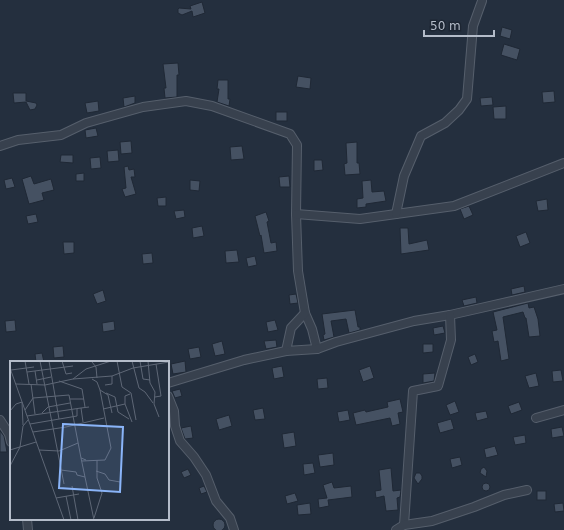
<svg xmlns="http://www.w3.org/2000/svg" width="564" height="530" font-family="'DejaVu Sans',sans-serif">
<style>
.building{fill:#455162;stroke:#1f2835}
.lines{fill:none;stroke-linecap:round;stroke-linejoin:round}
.minor-casing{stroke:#565f6c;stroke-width:10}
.minor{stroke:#38414e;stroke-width:8}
.inset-road{fill:none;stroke:#5e6776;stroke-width:1}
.view{fill:#8ab4f8;fill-opacity:0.15;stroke:#8ab4f8;stroke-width:2}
.inset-edge{fill:none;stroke:#b4bcc9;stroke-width:2}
</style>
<rect width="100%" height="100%" fill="#242f3e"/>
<g class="building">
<polygon points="202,2 205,13 193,17 192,11 182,15 178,13 178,9 179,8 191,9 190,6"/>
<polygon points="502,27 512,30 510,39 500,36"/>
<polygon points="504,44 520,49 517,60 501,55"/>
<polygon points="178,63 179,75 177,75 177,97 165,98 164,88 166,88 163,64"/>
<polygon points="298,76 311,78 310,89 296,87"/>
<polygon points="218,80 228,80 228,99 230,99 229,106 217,102 219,89 217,89"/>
<polygon points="554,91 555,102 543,103 542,92"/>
<polygon points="13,93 26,93 26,101 36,103 37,105 35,109 30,110 26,102 14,103"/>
<polygon points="135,96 135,103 124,107 123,98"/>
<polygon points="492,97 493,105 481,106 480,98"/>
<polygon points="98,101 99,111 87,113 85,103"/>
<polygon points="506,106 506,119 494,119 493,107"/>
<rect x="276" y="112" width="11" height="9"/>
<polygon points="96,128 98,136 86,138 85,130"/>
<polygon points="131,141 132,153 121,154 120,142"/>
<polygon points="357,142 357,163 359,163 360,174 345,175 344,164 347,163 346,143"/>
<polygon points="242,146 244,159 231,160 230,147"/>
<polygon points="118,150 119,161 108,162 107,151"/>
<polygon points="61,155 73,155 73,163 60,162"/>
<polygon points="100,157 101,168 91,169 90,158"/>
<polygon points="314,160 322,160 323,170 314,171"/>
<polygon points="128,166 129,170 134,169 135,177 131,177 136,194 125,197 122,189 126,188 124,167"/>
<polygon points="84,173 84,181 76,181 76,174"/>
<polygon points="31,176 34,184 51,179 54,190 42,193 44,200 29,204 22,179"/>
<polygon points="289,176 290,187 280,187 279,177"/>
<polygon points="12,178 15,187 6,189 4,180"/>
<polygon points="190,180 200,181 199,191 190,190"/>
<polygon points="371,180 372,192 384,191 386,201 366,204 366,207 357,208 357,199 363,198 362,181"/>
<polygon points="166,197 166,206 158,206 157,198"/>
<polygon points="547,199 548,210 538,211 536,201"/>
<polygon points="469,206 473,215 464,219 460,209"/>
<polygon points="184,210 185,217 176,219 174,211"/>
<polygon points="266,212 269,221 267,222 271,243 276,242 277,251 264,253 261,235 260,236 255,216"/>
<polygon points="36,214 38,222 28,224 26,216"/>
<polygon points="202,226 204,236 193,238 192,228"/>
<polygon points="400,228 408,228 409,244 427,240 429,250 401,254"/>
<polygon points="526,232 530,243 520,247 516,236"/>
<polygon points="63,242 74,242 74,253 64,254"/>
<polygon points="237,250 239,262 226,263 225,251"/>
<polygon points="152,253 153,263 143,264 142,254"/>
<polygon points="255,256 257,265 248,267 246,258"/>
<polygon points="524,286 525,292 512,295 511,289"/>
<polygon points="103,290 106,301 97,304 93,294"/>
<polygon points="296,294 298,303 290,304 289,295"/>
<polygon points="476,297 477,303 464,306 462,300"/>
<polygon points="528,303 529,308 534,307 538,319 540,336 529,337 526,318 525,318 523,312 503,317 509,359 501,361 498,341 494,342 492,331 497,330 493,312"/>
<polygon points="355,310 358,327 360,327 360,330 349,333 346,319 331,321 334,337 324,340 323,335 325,334 322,314"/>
<polygon points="15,320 16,331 6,332 5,321"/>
<polygon points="275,320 278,330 268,332 266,322"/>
<polygon points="114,321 115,330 103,332 102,323"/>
<polygon points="443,326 445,333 434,335 433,328"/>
<polygon points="276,340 277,347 266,349 264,341"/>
<polygon points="222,341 225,354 215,356 212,344"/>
<polygon points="423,344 433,344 433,352 423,353"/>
<polygon points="63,346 64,357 54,358 53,347"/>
<polygon points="199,347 201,357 190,359 188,349"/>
<polygon points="42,353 44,362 36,362 35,354"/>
<polygon points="475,354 478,362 471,365 468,357"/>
<polygon points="185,361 186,372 173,374 171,364"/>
<polygon points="282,366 284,377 274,379 272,368"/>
<polygon points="370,366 374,378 363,382 359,370"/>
<polygon points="561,370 563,381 553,382 552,371"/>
<polygon points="435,373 434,381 423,383 423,374"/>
<polygon points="536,373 539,386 529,388 525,376"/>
<polygon points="327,378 328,388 318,389 317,379"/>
<polygon points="180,389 182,396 175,398 172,391"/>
<polygon points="400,399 403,412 398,413 400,424 392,426 390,418 356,425 353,413 365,410 366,412 388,407 387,402"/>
<polygon points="455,401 459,412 450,415 446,405"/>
<polygon points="519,402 522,410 511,414 508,406"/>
<polygon points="263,408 265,419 255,420 253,410"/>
<polygon points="348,410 350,420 339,422 337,412"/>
<polygon points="486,411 488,418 477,421 475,413"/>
<polygon points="229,415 232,426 219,430 216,419"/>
<polygon points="451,419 454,429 440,433 437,423"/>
<polygon points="191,426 193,438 185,439 181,428"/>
<polygon points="562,427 564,436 552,438 551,429"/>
<polygon points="0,431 4,436 7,452 0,452"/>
<polygon points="294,432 296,446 284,448 282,434"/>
<polygon points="525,435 526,443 515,445 513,437"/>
<polygon points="495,446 498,455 486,458 484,449"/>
<polygon points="333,453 334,465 320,467 318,455"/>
<polygon points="460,457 462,465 452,468 450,459"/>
<polygon points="313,463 315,473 304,475 303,464"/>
<polygon points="484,467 487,471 486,477 480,473 481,469"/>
<polygon points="391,468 393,491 401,490 400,497 397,498 398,510 386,511 384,496 376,498 375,491 381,490 379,470"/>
<polygon points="188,469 191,475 184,478 181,472"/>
<polygon points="416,473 420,473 422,476 422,479 418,484 414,478"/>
<polygon points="332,482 334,488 351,486 352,497 328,500 329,506 319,508 318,499 327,498 323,485"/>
<circle cx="486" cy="487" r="4"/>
<polygon points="204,486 207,492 201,494 199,488"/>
<rect x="537" y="491" width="9" height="9"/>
<polygon points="295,493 298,501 287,504 285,496"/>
<polygon points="310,503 311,514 298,515 297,505"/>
<polygon points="563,503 564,511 555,512 554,504"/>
<circle cx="219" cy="525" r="6"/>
</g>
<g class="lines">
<g class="minor-casing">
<g id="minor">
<polyline points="0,146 18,140 61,135 86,123 143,107 186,101 212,106 290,134 297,145 296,214 298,271 305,313 312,329 317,349"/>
<polyline points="296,214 360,219 454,206 564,163"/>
<polyline points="396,214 404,176 421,136 445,123 459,110 467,99 473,26 482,1"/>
<polyline points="305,313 291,328 286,351 317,349 336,342 414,321 450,315 564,289"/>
<polyline points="168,383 244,360 286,351"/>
<polyline points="168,396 174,411 175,426 180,441 194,457 206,475 216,501 230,518 234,530"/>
<polyline points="536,418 564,410"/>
<polyline points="0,420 9,434 11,442"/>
<polyline points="27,519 28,530"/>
<polyline points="404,525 413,391 438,386 451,340 450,315"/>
<polyline points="396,530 404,525 432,521 474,507 504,495 527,490"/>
</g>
</g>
<use href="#minor" class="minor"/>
</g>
<g transform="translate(10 361)">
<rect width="159" height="159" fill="#242f3e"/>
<path class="inset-road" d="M15 0 19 23M30 0 54 123M39 0 49 58M52 0 56 13 62 12M107 0 112 26 121 32 126 59M122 0 129 27 135 31 143 42M130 0 133 18 140 19M138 0 140 22 145 31 144 43 149 56M82 1 86 6 87 17M0 7 54 159M1 9 24 6M25 10 27 23M17 11 63 5M63 18 102 15 123 7 159 1M27 19 41 16M49 20 72 28 75 46M6 23 35 24 63 18 76 8 101 0M21 23 25 53M95 24 102 23V15M90 29 98 34 102 52M96 32 105 36 108 51 119 58M145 36 151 35 146 3M60 38H74M115 43V35L120 33M93 48 115 43 122 61M15 49 23 37 59 34 71 97M0 50 6 43 12 41 13 64M32 52 38 46 60 42M17 55 71 47M73 61 71 47 79 46M20 63 67 55V48M23 71 56 66 94 57M0 89 26 81M29 89 49 90 68 82M76 99 71 97 84 159M72 100 95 99 101 87 90 29 87 21 82 18M0 105 10 86 13 65 18 59M51 109 66 111 67 114 75 116M86 110 95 113 99 119 110 121M62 125 68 159M56 135 61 159M46 137 69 133M84 157 92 132 87 117V99"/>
<path class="view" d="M53 63 113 66 110 131 49 127Z"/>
<rect width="159" height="159" class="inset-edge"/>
</g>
<path d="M424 30v6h70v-6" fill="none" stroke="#b4bcc9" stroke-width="2"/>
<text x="430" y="30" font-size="12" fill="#b4bcc9" stroke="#1d2633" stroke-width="3" paint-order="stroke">50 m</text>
</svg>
